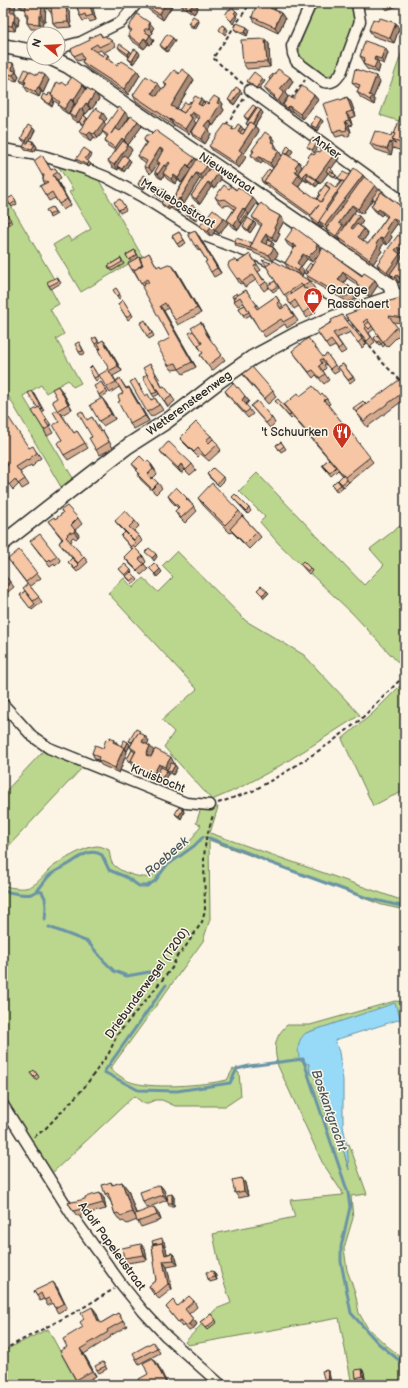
<svg xmlns="http://www.w3.org/2000/svg" width="408" height="1388" font-family="'Balsamiq Sans',sans-serif">
<style>
.green{fill:#bbd68d;stroke:#73805c}
.water{fill:#96daf8;stroke:#6b94a6}
.lines{fill:none;stroke-linecap:round;stroke-linejoin:round}
.stream{stroke:#6b94a6;stroke-width:3}
.street-casing{stroke:#2b2b2b;stroke-width:13}
.secondary-casing{stroke:#2b2b2b;stroke-width:17}
.path{stroke:#2b2b2b;stroke-width:2;stroke-dasharray:4 3;stroke-linecap:butt}
.street{stroke:#fcf5e5;stroke-width:10}
.secondary{stroke:#fcf5e5;stroke-width:14}
.wall{fill:#d4aa8e;stroke:#2b2b2b;fill-rule:evenodd}
.shaded-wall{fill:#ac8b74;stroke:#2b2b2b}
.building{fill:#f6c6a5;stroke:#2b2b2b}
.labels{text-anchor:middle;stroke-width:3;stroke-linejoin:round;paint-order:stroke}
.street-label{font-size:12px;fill:#2b2b2b;stroke:#fcf5e5}
.poi-label{font-size:12px;fill:#2b2b2b;stroke:#fcf5e5;text-anchor:start}
.water-label{font-size:13px;font-style:italic;fill:#46575e;stroke:#fcf5e5}
</style>
<rect width="100%" height="100%" fill="#fcf5e5"/>
<filter id="ink" filterUnits="userSpaceOnUse"><feTurbulence type="fractalNoise" baseFrequency=".025" numOctaves="2"/><feDisplacementMap in="SourceGraphic" scale="8" xChannelSelector="R" yChannelSelector="G"/><feConvolveMatrix kernelMatrix="1 2 1 2 8 2 1 2 1" color-interpolation-filters="sRGB"/></filter>
<g filter="url(#ink)">
<g class="green">
<path d="M318 3H349L355 10 356 21 336 73 327 76C319 72 301 62 299 52 298 43 313 12 318 3Z"/>
<polygon points="405,43 405,123 380,115"/>
<polygon points="57,164 96,175 142,256 81,292 53,245 68,236 71,241 91,229 69,192 73,190"/>
<polygon points="3,192 54,279 48,284 59,304 50,309 64,334 56,339 81,383 73,387 68,380 46,393 41,385 23,396 73,478 61,487 3,387"/>
<polygon points="257,473 364,585 384,565 370,549 405,522 405,670 353,614 279,544 260,522 265,517 239,491"/>
<path d="M177 551 246 621 304 655 360 715C312 745 265 779 212 800L164 747 174 732 162 720 197 689 108 593 124 578 133 588 143 578 158 592 173 577 162 566Z"/>
<polygon points="405,681 405,791 388,798 373,806 342,739 372,714"/>
<polygon points="44,750 83,767 3,852 3,794"/>
<path d="M218 807 210 833 398 899 405 900V910L382 905 209 840 210 919 203 941 110 1069C116 1073 122 1078 128 1081 148 1090 206 1085 227 1080L233 1069 239 1073 241 1096 226 1106H175L162 1100H155L148 1103H143L134 1096 51 1174 23 1126 3 1098V885C8 887 13 888 18 888 34 890 40 879 50 869 58 862 86 846 97 846 101 846 105 848 109 850 110 854 110 859 112 863 118 872 141 879 151 877L165 861 175 853 186 846 191 840 201 825 196 823 201 808Z"/>
<path d="M395 1001 405 1002V1019H401L395 1004 306 1033 310 1073 319 1082C318 1103 330 1119 339 1137 343 1146 345 1157 348 1167L347 1145 349 1144 367 1194 351 1196 353 1218 344 1248 347 1270 355 1292 359 1313 367 1327 386 1345 405 1360V1385H352L339 1318 188 1345 185 1342 216 1309 231 1303 221 1273 213 1234 295 1217 290 1200 343 1195 342 1192 322 1162 278 1066C274 1049 273 1038 287 1025H310Z"/>
<polygon points="48,1329 78,1385 8,1385 3,1377 3,1351"/>
</g>
<path class="water" d="M395 1003 401 1019 335 1040 339 1052 343 1080V1126L347 1145 349 1170C346 1159 343 1147 339 1137 330 1119 318 1103 319 1082L310 1073 309 1064 300 1061C297 1052 297 1039 306 1033Z"/>
<g class="lines">
<g class="stream">
<polyline points="209,838 256,856 268,862 367,898 405,907"/>
<path d="M3 891C10 892 25 896 31 894 40 892 43 881 50 875 56 870 63 868 69 864 79 858 90 847 102 855L109 870 126 877 139 886H147L155 881 166 866 194 846 203 837"/>
<polyline points="37,891 42,892 45,898 46,907 45,920"/>
<polyline points="49,927 88,942 104,961 114,971 127,976 149,972 156,978"/>
<polyline points="166,985 104,1072 138,1090 177,1091 230,1083 237,1069 249,1066 303,1059 348,1193 350,1207 341,1247 341,1262 351,1313 378,1343 405,1365"/>
</g>
<g class="street-casing">
<g id="street">
<path d="M311 3 292 46 293 54 296 61 324 82C333 84 336 80 341 73L360 21 357 4 355 3"/>
<polyline points="58,51 66,46 81,42 121,22 137,3"/>
<polyline points="250,90 405,203"/>
<polyline points="3,149 43,156 86,169 106,177 141,196 205,236 258,256 284,269"/>
<polyline points="300,277 343,302 352,310"/>
<polyline points="3,704 32,736 49,748 186,803 210,805"/>
<polyline points="3,1105 74,1218 122,1285 143,1311 166,1336 221,1385"/>
</g>
</g>
<g class="secondary-casing">
<g id="secondary">
<polyline points="3,46 34,52"/>
<polyline points="51,58 68,66 390,285 394,297"/>
<polyline points="3,543 58,500 128,446 167,421 219,381 252,358 297,334 343,314 394,297 405,296"/>
</g>
</g>
<g class="path">
<polyline points="243,84 213,58 247,8 247,3"/>
<polyline points="291,99 305,80"/>
<polyline points="226,125 245,97"/>
<polyline points="352,324 383,363 405,385"/>
<polyline points="218,803 253,791 289,770 329,744 360,720 405,675"/>
<polyline points="34,1137 45,1129 83,1089 109,1053 117,1035 172,968 177,956 184,949 202,922 205,911 204,857 206,839 213,815"/>
<polyline points="3,1350 79,1310 114,1289"/>
<polyline points="3,1384 3,1385"/>
</g>
<use href="#street" class="street"/>
<use href="#secondary" class="secondary"/>
</g>
<g class="wall">
<polygon points="16,3 14,12 19,18 18,26 16,26 15,31 6,30 3,26 3,21"/>
<polygon points="19,3 44,3 46,5 45,21 43,21 42,29 31,29 27,23 27,17 25,14 26,10 25,9 21,8 19,6"/>
<polygon points="73,3 91,3 96,20 90,22 88,19 83,21 80,16 76,4 74,4"/>
<polygon points="174,3 163,20 149,10 145,5"/>
<polygon points="177,3 195,3 198,8 194,14"/>
<polygon points="278,3 275,10 281,13 285,19 278,33 255,22 252,17"/>
<polygon points="280,3 292,3 290,7"/>
<polygon points="382,3 397,3 398,6 386,10"/>
<polygon points="46,6 63,8 70,13 71,27 57,28 53,23 52,12 50,12"/>
<polygon points="198,19 199,22 195,29 190,26 188,23"/>
<polygon points="247,27 249,30 247,36 236,31 234,29"/>
<polygon points="128,28 154,28 152,30 153,33 151,35 149,34 154,41 150,45 148,44 144,49 132,41 128,35 131,32"/>
<polygon points="399,29 394,43 373,36 369,30"/>
<polygon points="100,33 103,37 112,41 116,46 103,53 101,50 96,52 111,60 111,61 117,65 137,70 140,75 128,95 86,67 82,62 84,59 78,61 74,56 90,40"/>
<polygon points="173,38 175,41 167,52 162,48 160,45"/>
<polygon points="265,39 269,44 270,67 247,69 243,63"/>
<polygon points="118,47 130,51 132,53 140,54 133,64 128,59 129,57 120,50"/>
<polygon points="385,48 388,53 384,64 379,62 378,64 380,66 378,73 367,69 363,64 364,62 360,56"/>
<polygon points="3,61 13,63 16,68 16,71 19,76 17,81 5,78 3,76"/>
<polygon points="179,74 190,75 194,80 176,109 179,110 191,102 203,102 208,104 219,99 223,104 222,107 224,110 213,126 212,125 209,130 211,134 205,144 194,137 191,132 199,119 196,117 194,121 196,123 189,134 174,125 174,126 136,101 133,95 158,84 161,89 164,89 166,86 164,83"/>
<polygon points="37,75 49,80 43,93 41,92 39,97 28,92 24,86 25,84 22,83 20,80"/>
<polygon points="290,77 293,82 285,93 288,97 281,106 277,103 274,97 268,93 264,88"/>
<polygon points="247,81 265,81 258,90 249,84"/>
<polygon points="352,82 380,82 373,98 375,101 374,105 361,98 357,92 359,88 356,87"/>
<polygon points="61,84 66,85 83,85 86,89 99,99 91,110 90,109 86,114 85,114 84,115 88,119 107,119 104,122 106,125 129,117 122,129 138,121 142,126 128,145 132,150 127,157 131,161 124,172 119,168 118,170 112,167 108,161 116,151 108,146 105,140 107,137 103,132 97,139 94,137 91,141 83,136 79,131 83,126 79,122 78,123 72,119 69,114 75,105 74,104 68,114 62,110 58,105 59,104 54,101 52,107 43,101 41,99 51,94"/>
<polygon points="241,91 242,93 234,105 230,102 228,100"/>
<polygon points="314,95 318,100 303,119 292,111 291,113 287,110 283,105 293,99"/>
<polygon points="347,97 351,102 356,116 350,118 352,125 349,126 351,132 349,133 350,135 345,137 344,135 336,137 333,132 341,100"/>
<polygon points="405,104 405,152 393,148 391,155 374,149 370,144 391,136 395,134"/>
<polygon points="257,108 263,113 255,126 259,131 244,154 246,157 239,168 213,151 209,146 234,129 245,130 248,126 246,124 248,120 246,119 244,116"/>
<polygon points="321,119 323,121 318,131 313,128 311,125"/>
<polygon points="35,130 30,140 35,144 37,147 34,152 25,150 23,147 26,143 23,141 21,138"/>
<polygon points="144,140 197,159 221,179 214,189 211,187 200,204 195,201 191,196 202,180 200,178 184,204 182,204 177,212 173,210 171,207 169,210 163,206 161,203 172,200 189,172 181,183 178,180 175,184 167,179 164,175 162,179 158,177 155,172 159,165 158,163 152,172 150,174 148,172 144,167 146,164 142,161 138,156 146,143"/>
<path d="M275 142 274 143 278 150 282 156 291 148 293 151 289 156 299 162 302 167 299 172 309 158 308 157 320 152 335 153 339 158 331 169 334 172 333 173 336 175 338 178 337 179 328 173 320 184 319 183 316 187 308 181 307 182 302 179 303 180 298 187 306 193 317 199 320 194 319 193 327 187 325 184 336 188 341 182 338 178 349 175 364 177 378 189 383 191 385 194 405 209V229L397 224 390 234 392 237 387 245 384 243 380 249 382 251 373 264 341 242 340 240V241L330 234 323 227 322 228 314 223 311 217 263 183 261 180 271 171 273 168 263 161 261 164 255 160 251 155 253 152 252 150ZM373 199 374 201 371 206 375 211 381 216 383 214 387 217 368 244 363 241 368 234 364 229 360 226 363 221 344 227V226L356 210 362 214Z"/>
<polygon points="92,155 87,161 91,164 89,167 77,162 76,159"/>
<polygon points="46,161 51,170 55,168 61,178 57,180 71,205 63,210 55,198 49,201 46,196 45,184 43,180 43,177 42,175"/>
<polygon points="149,180 144,189 140,187 138,184"/>
<polygon points="164,189 166,192 162,199 157,196 155,194"/>
<polygon points="229,189 236,190 257,203 249,215 248,214 249,215 242,224 238,230 231,226 227,220 234,209 229,205 223,206 219,203 215,197"/>
<polygon points="7,199 15,199 17,204 12,207"/>
<polygon points="120,199 126,210 120,213 118,210"/>
<polygon points="52,207 57,214 50,218 49,215"/>
<polygon points="269,210 280,216 284,221 278,232 280,234 276,242 269,239 269,240 272,242 274,244 272,247 274,248 278,254 273,261 254,253 252,250 252,251 236,246 235,243 252,243 252,244 261,226 256,222 252,217"/>
<polygon points="202,212 196,221 188,216 186,213"/>
<polygon points="3,215 6,216 7,215 12,223 3,228"/>
<polygon points="224,218 228,223 219,234 215,231 211,237 204,231 200,226"/>
<polygon points="256,224 250,233 245,229 243,226"/>
<polygon points="179,232 186,243 179,247 172,236"/>
<polygon points="199,236 221,273 214,277 211,272 207,261 200,250 199,251 195,246"/>
<path d="M404 239 405 241V248L404 249 405 250V283L401 280 399 283 394 279 392 276 391 277 380 269 377 264ZM402 253 404 254 402 257 400 254Z"/>
<polygon points="285,240 321,249 320,252 320,253 312,262 307,259 301,267 304,271 302,276 288,269 285,263 294,249 288,245"/>
<polygon points="135,250 143,265 149,253 157,267 176,270 201,313 178,325 168,308 164,311 196,367 183,374 179,369 172,370 168,365 170,338 143,286 135,273 134,273 132,270 131,262 126,255"/>
<polygon points="250,254 261,270 258,272 263,279 264,279 269,285 275,281 279,288 273,292 269,287 264,291 256,280 245,287 242,283 240,284 237,279 238,262"/>
<polygon points="121,258 124,264 112,271 108,266"/>
<polygon points="312,265 362,276 375,280 378,285 370,297 360,290 356,284 347,278 344,283 349,286 356,297 356,299 348,302 309,280 306,275 307,273 305,270"/>
<polygon points="266,266 310,281 315,289 309,293 312,297 310,297 316,306 313,308 316,312 307,318 299,306 294,309"/>
<polygon points="57,277 61,283 51,289 49,286"/>
<polygon points="116,288 121,297 119,299 117,296"/>
<polygon points="246,290 259,308 276,296 283,306 280,308 281,309 287,305 298,321 287,328 285,324 265,337 250,315 245,318 239,308 245,305 243,303 238,306 234,301 238,295"/>
<polygon points="405,297 405,323 393,322 401,333 387,347 372,326 374,329 369,333 375,342 370,346 345,315 384,303"/>
<polygon points="123,300 133,316 128,320 118,304"/>
<polygon points="342,315 362,339 366,344 362,348 351,332 337,338 346,351 341,354 335,346 329,349 317,331 332,322"/>
<polygon points="147,323 154,336 149,339 147,336"/>
<polygon points="204,328 210,340 225,360 212,371 200,355 203,353"/>
<polygon points="96,337 99,342 107,345 122,371 113,376 116,381 120,379 126,388 129,387 149,421 134,429 130,424 120,401 123,393 119,387 110,393 106,387 109,369 101,349 100,348 99,349 95,344"/>
<polygon points="374,338 383,342 385,345 383,347 381,344 379,345"/>
<polygon points="79,342 85,353 81,355 79,352"/>
<polygon points="292,351 323,357 327,354 339,371 334,374 326,364 324,365 326,368 323,371 329,380 324,384 316,375 313,378"/>
<polygon points="150,364 160,380 159,380 162,387 164,386 175,401 168,407 152,382 159,394 154,397 152,394 147,374"/>
<polygon points="343,364 355,379 350,383 338,367"/>
<polygon points="94,369 99,379 96,381 94,378"/>
<polygon points="243,374 273,391 276,397 268,404 247,380"/>
<polygon points="101,382 108,393 100,398 99,395"/>
<polygon points="139,384 145,395 152,400 155,398 163,410 151,417 147,412"/>
<polygon points="405,386 405,399 367,427 353,408 366,404"/>
<polygon points="62,391 72,409 62,415 74,433 77,431 88,448 68,460 64,455 59,422 57,398"/>
<polygon points="225,391 249,401 246,405 253,414 248,418 228,396"/>
<polygon points="34,393 44,411 42,412 51,425 49,426 53,433 47,436 44,430"/>
<polygon points="320,395 327,399 330,404 328,405 373,462 349,482 347,480 349,482 344,487 338,480 343,476 338,470 331,476 322,465 329,459 293,417 291,419 275,401 286,408 300,396"/>
<polygon points="106,403 115,419 103,426 99,421"/>
<polygon points="251,406 272,418 275,423 270,428 255,411"/>
<polygon points="92,417 101,432 103,431 106,436 113,448 100,455 96,450 92,437 88,420"/>
<polygon points="211,436 221,450 209,461 201,454 198,457 184,443 180,438"/>
<polygon points="281,442 286,449 281,452 276,445"/>
<polygon points="29,448 36,451 41,458 34,463 35,464 32,467 31,465 20,472 29,485 22,489 19,484 13,490 3,475 8,465"/>
<polygon points="160,451 192,464 196,470 190,475 185,470 181,473 164,456"/>
<polygon points="146,462 151,464 155,470 155,471 157,474 153,478 158,483 162,488 156,494 141,480 138,475 139,473 136,470 137,470 132,464"/>
<polygon points="207,474 223,477 225,480 219,486 209,477"/>
<polygon points="337,480 343,487 337,492 332,485"/>
<polygon points="3,494 7,499 3,502"/>
<polygon points="168,496 187,498 197,511 185,523 178,516 175,511 178,508 171,501"/>
<polygon points="232,497 249,508 251,511 248,514"/>
<polygon points="198,498 239,511 245,519 257,532 261,537 249,549 232,532 230,533 203,505"/>
<polygon points="61,510 78,518 82,524 75,530 79,535 78,537 76,539 73,537 71,539 72,541 70,542 84,557 88,562 77,572 68,562 72,558 63,548 59,543 62,539 48,521 55,519 63,513"/>
<polygon points="115,521 135,521 139,526 134,531 139,536 142,541 135,548 143,556 146,562 144,564 148,569 141,575 128,562 124,557 132,549 121,536 125,532 119,526"/>
<polygon points="30,541 57,556 61,561 55,566 54,564 50,567"/>
<polygon points="8,559 37,573 41,578 30,586 42,602 32,610 20,595 25,591 27,584"/>
<polygon points="300,564 310,568 312,571 309,574"/>
<polygon points="119,569 131,570 132,573 138,580 133,584"/>
<polygon points="3,573 14,587 3,596"/>
<polygon points="142,734 145,736 149,741 147,744 154,751 151,757 174,763 174,764 177,768 173,775 169,773 164,780 158,777 158,779 155,777 153,780 135,770 132,765 132,764 129,762 127,759 132,750 130,747 132,743 129,741"/>
<polygon points="128,742 130,745 127,751 126,750 127,752 119,773 101,765 98,760 95,759 92,753 103,748 118,745 121,746"/>
<polygon points="183,809 184,812 181,819 177,816 175,814"/>
<polygon points="30,1073 37,1074 39,1077 36,1080"/>
<polygon points="242,1178 245,1183 248,1196 239,1198 235,1193"/>
<polygon points="111,1182 113,1185 122,1182 128,1190 136,1213 158,1212 161,1220 141,1227 137,1220 127,1224 123,1221 121,1222 115,1214 111,1202 105,1194"/>
<polygon points="160,1185 164,1190 167,1200 147,1208 143,1202"/>
<polygon points="174,1197 174,1206 169,1206 168,1203"/>
<polygon points="104,1198 106,1209 77,1216 68,1203"/>
<polygon points="164,1241 165,1246 166,1248 167,1254 172,1253 176,1258 178,1265 167,1267 172,1289 159,1299 152,1292 149,1286 156,1280 152,1245"/>
<polygon points="145,1249 147,1260 127,1263 124,1258"/>
<polygon points="213,1271 215,1273 217,1280 210,1282 208,1279"/>
<polygon points="57,1287 67,1308 58,1313 52,1303 48,1306 44,1299 40,1301 34,1291"/>
<polygon points="194,1301 197,1307 189,1314 197,1324 193,1329 189,1331 184,1325 182,1327 166,1307 177,1306"/>
<polygon points="92,1307 96,1312 100,1322 101,1323 118,1313 127,1326 110,1336 111,1337 84,1354 96,1376 80,1385 76,1380 67,1347 83,1327 84,1319"/>
<polygon points="211,1314 217,1322 207,1330 200,1322"/>
<polygon points="157,1347 160,1353 139,1364 136,1359"/>
<polygon points="103,1362 107,1369 99,1373 97,1370"/>
<polygon points="362,1369 364,1372 365,1379 358,1380 356,1378"/>
<polygon points="329,1372 331,1384 327,1385 325,1382"/>
</g>
<g class="shaded-wall">
<polygon points="11,3 16,3 14,17 10,12"/>
<polygon points="42,3 44,3 46,5 45,21 41,16"/>
<polygon points="59,3 63,3 64,13 60,8"/>
<polygon points="89,3 91,3 92,4 96,20 93,15"/>
<polygon points="167,3 174,3 163,20 159,14"/>
<polygon points="194,3 195,3 198,8 194,14 190,9"/>
<polygon points="272,3 278,3 273,13 270,8"/>
<polygon points="286,3 292,3 290,7"/>
<polygon points="66,7 70,13 71,27 68,22"/>
<polygon points="236,11 238,13 236,16 237,17 233,24 231,21 234,13"/>
<polygon points="15,12 19,18 18,26 14,21"/>
<polygon points="281,13 285,19 278,33 275,27"/>
<polygon points="39,16 43,21 42,29 39,24"/>
<polygon points="198,19 199,22 195,29 193,26"/>
<polygon points="13,21 16,26 15,31 12,26"/>
<polygon points="150,23 154,28 152,30 153,33 149,28 149,24"/>
<polygon points="396,23 399,29 394,43 390,38"/>
<polygon points="226,27 228,30 225,35 223,33"/>
<polygon points="247,27 249,30 247,36 245,33"/>
<polygon points="150,35 154,41 150,45 147,40"/>
<polygon points="144,38 148,44 144,49 140,44"/>
<polygon points="173,38 175,41 167,52 165,49"/>
<polygon points="265,39 269,44 270,67 267,62"/>
<polygon points="385,48 388,53 384,64 381,59"/>
<polygon points="130,51 132,54 129,57 128,54"/>
<polygon points="138,51 140,54 133,64 132,61"/>
<polygon points="108,55 111,60 110,63 106,58"/>
<polygon points="375,57 379,62 378,64 380,66 378,73 374,68 374,60"/>
<polygon points="13,63 16,68 16,71 19,76 17,81 13,75 12,70"/>
<polygon points="137,70 140,75 128,95 124,89"/>
<polygon points="45,75 49,80 43,93 39,87"/>
<polygon points="190,75 194,80 175,111 171,106"/>
<polygon points="376,76 380,82 373,98 375,101 374,105 370,100 369,95"/>
<polygon points="290,77 293,82 285,93 288,97 281,106 278,101 280,89"/>
<polygon points="263,79 265,81 258,90 256,88"/>
<polygon points="158,84 162,89 156,98 152,93"/>
<polygon points="83,85 87,91 77,106 73,101"/>
<polygon points="38,87 41,92 39,97 35,92"/>
<polygon points="239,89 241,91 242,93 234,105 232,102"/>
<polygon points="95,93 99,99 91,110 88,104"/>
<polygon points="314,95 318,100 303,119 300,114"/>
<polygon points="347,97 351,102 356,116 352,111"/>
<polygon points="53,98 54,101 52,107 50,104"/>
<polygon points="71,99 74,104 68,114 64,109"/>
<polygon points="201,99 205,104 203,108 198,104"/>
<polygon points="219,99 223,104 222,107 224,110 213,126 210,121 217,103"/>
<polygon points="86,103 90,109 86,114 82,109"/>
<polygon points="289,106 292,111 291,113 287,108"/>
<polygon points="256,107 258,110 250,121 248,119"/>
<polygon points="81,108 85,114 78,123 75,118"/>
<polygon points="261,110 263,113 252,130 251,127"/>
<polygon points="125,112 129,117 115,140 111,134"/>
<polygon points="192,112 196,117 194,121 196,123 189,134 185,129 192,118 190,115"/>
<polygon points="103,113 107,119 104,122 107,126 102,131 103,132 98,138 95,133 100,118"/>
<polygon points="346,113 350,118 352,125 349,120"/>
<polygon points="170,119 174,125 174,126 170,120"/>
<polygon points="321,119 323,121 318,131 316,128"/>
<polygon points="209,120 212,125 209,130 211,134 205,144 201,139 204,126"/>
<polygon points="138,121 142,126 128,145 132,150 120,168 117,166 119,168 118,170 114,165 128,145 124,140"/>
<polygon points="345,121 349,126 351,132 347,127"/>
<polygon points="241,126 245,131 242,136 238,131"/>
<polygon points="255,126 259,131 244,154 246,157 239,168 235,163 239,150"/>
<polygon points="33,128 35,130 28,144 26,141"/>
<polygon points="90,132 94,137 91,141 87,135"/>
<polygon points="405,132 405,149 401,143"/>
<polygon points="272,137 275,142 274,143 278,150 276,152 273,147 271,142 270,138"/>
<polygon points="122,138 126,143 119,153 115,148"/>
<polygon points="33,141 35,144 34,146 35,144 37,147 34,152 32,149 32,144"/>
<polygon points="318,142 320,144 314,153 312,150"/>
<polygon points="390,142 393,148 391,155 387,149"/>
<polygon points="160,148 163,154 157,161 158,163 152,172 148,167"/>
<polygon points="291,148 293,151 289,157 287,154"/>
<polygon points="279,151 282,156 273,168 270,163"/>
<polygon points="90,152 92,155 87,162 85,159"/>
<polygon points="335,153 339,158 329,172 326,171 328,173 320,184 316,179"/>
<polygon points="259,156 263,161 261,164 257,159"/>
<polygon points="195,158 199,163 193,171 189,166"/>
<polygon points="129,159 131,161 124,172 122,169"/>
<polygon points="89,162 91,164 89,167 87,165"/>
<polygon points="299,162 302,167 299,171 301,174 298,173 303,180 297,188 293,183 295,172 295,167"/>
<polygon points="187,164 191,170 181,183 178,178"/>
<polygon points="164,165 168,170 163,173 164,175 162,179 158,174"/>
<polygon points="207,166 211,171 204,181 200,175"/>
<polygon points="306,172 310,178 306,178 308,181 307,182 303,177"/>
<polygon points="196,173 200,178 184,204 180,199"/>
<polygon points="218,173 221,179 214,189 211,184"/>
<polygon points="53,175 57,180 71,205 67,199"/>
<polygon points="174,175 178,180 175,184 171,179"/>
<polygon points="363,175 368,182 329,231 325,225"/>
<polygon points="147,177 149,180 144,189 142,186"/>
<polygon points="317,180 319,183 316,187 314,184"/>
<polygon points="208,182 211,187 200,204 196,199"/>
<polygon points="375,185 379,190 362,214 358,209"/>
<polygon points="164,189 166,192 162,199 160,197"/>
<polygon points="336,193 340,198 331,216 325,209"/>
<polygon points="179,198 182,204 177,212 174,207"/>
<polygon points="253,198 257,203 249,215 245,210"/>
<polygon points="172,200 170,205 171,207 169,210 167,207"/>
<polygon points="352,205 356,210 344,226 347,231 338,237 340,240 340,241 336,236 339,223"/>
<polygon points="243,208 249,215 242,224 240,221 242,224 238,230 234,225 237,218"/>
<polygon points="379,209 383,214 381,216 377,211"/>
<polygon points="200,210 202,212 196,221 194,218"/>
<polygon points="280,216 284,221 278,232 280,234 276,242 272,237 274,228"/>
<polygon points="359,216 363,221 355,233 351,228"/>
<polygon points="224,218 228,223 219,234 215,229"/>
<polygon points="393,218 397,224 390,234 392,237 387,245 383,239 386,229"/>
<polygon points="319,221 323,227 322,228 318,223"/>
<polygon points="254,222 256,224 250,233 248,230"/>
<polygon points="211,226 215,231 211,237 208,232"/>
<polygon points="364,229 368,234 362,242 358,237"/>
<polygon points="195,231 199,236 221,273 217,268"/>
<polygon points="266,234 269,239 265,247 261,242"/>
<polygon points="380,238 384,243 380,249 382,251 373,264 369,259 376,244"/>
<polygon points="404,239 405,241 405,248 404,249 405,250 405,253 404,254 401,249 400,244"/>
<polygon points="272,242 274,244 271,250 269,247"/>
<polygon points="293,244 297,249 295,250 292,245"/>
<polygon points="317,244 321,249 320,252 320,253 312,262 308,257"/>
<polygon points="398,247 402,253 400,254 404,259 390,274 392,276 391,277 387,272 395,250"/>
<polygon points="274,248 278,254 273,261 269,255"/>
<polygon points="303,254 307,259 301,267 304,271 302,276 298,271 297,263"/>
<polygon points="172,265 176,270 201,313 197,308"/>
<polygon points="343,272 347,278 342,285 338,280"/>
<polygon points="397,275 401,280 399,283 395,277"/>
<polygon points="405,275 405,283 402,279"/>
<polygon points="375,280 378,285 370,297 366,292"/>
<polygon points="349,286 356,297 356,299 347,289"/>
<polygon points="160,306 164,311 196,367 192,362"/>
<polygon points="201,322 204,328 211,340 207,335"/>
<polygon points="103,340 107,345 122,371 118,366"/>
<polygon points="58,386 62,391 72,409 68,404"/>
<polygon points="129,388 133,393 149,421 145,416"/>
<polygon points="245,396 249,401 245,405 242,400"/>
<polygon points="102,398 106,403 115,419 111,414"/>
<polygon points="151,464 155,470 155,471 151,466"/>
<polygon points="181,464 185,470 181,473 178,468"/>
<polygon points="75,530 79,535 78,537 74,532"/>
<polygon points="156,554 157,557 154,561 152,558"/>
<polygon points="160,569 162,572 157,577 155,574"/>
<polygon points="267,591 269,593 264,598 262,595"/>
<polygon points="145,736 149,741 146,747 142,742"/>
<polygon points="114,739 118,744 113,742"/>
<polygon points="128,742 130,745 127,751 125,748"/>
<polygon points="150,746 154,751 149,760 146,755"/>
<polygon points="124,747 127,752 119,773 115,768"/>
<polygon points="171,757 174,763 170,771 167,770 169,773 164,780 162,778 167,770 165,767"/>
<polygon points="159,764 163,769 157,775 158,777 158,779 154,773"/>
<polygon points="175,765 177,768 173,775 171,772"/>
<polygon points="151,772 155,777 153,780 149,775"/>
<polygon points="183,809 184,812 181,819 179,816"/>
<polygon points="242,1178 245,1183 248,1196 244,1191"/>
<polygon points="122,1182 128,1190 138,1220 132,1212"/>
<polygon points="160,1185 164,1190 167,1200 163,1195"/>
<polygon points="100,1193 104,1198 106,1209 103,1203"/>
<polygon points="172,1194 174,1197 174,1206 172,1203"/>
<polygon points="154,1207 158,1212 161,1220 157,1215"/>
<polygon points="162,1243 166,1248 168,1260 165,1255"/>
<polygon points="141,1244 145,1249 147,1260 144,1255"/>
<polygon points="172,1253 176,1258 178,1265 174,1260"/>
<polygon points="163,1261 167,1267 172,1289 168,1284"/>
<polygon points="213,1271 215,1273 217,1280 215,1277"/>
<polygon points="53,1282 57,1287 67,1308 64,1303"/>
<polygon points="92,1307 96,1312 102,1327 98,1321"/>
<polygon points="193,1319 197,1324 193,1329 189,1324"/>
<polygon points="80,1349 84,1354 96,1376 92,1371"/>
<polygon points="153,1358 157,1363 168,1385 167,1385"/>
<polygon points="362,1369 364,1372 365,1379 363,1376"/>
<polygon points="327,1370 329,1372 331,1384 329,1381"/>
</g>
<g class="building">
<polygon points="6,3 11,3 10,12 15,12 14,21 13,21 12,26 3,25"/>
<polygon points="19,3 22,3 22,5 23,6 19,6"/>
<polygon points="22,3 42,3 41,16 39,16 39,24 27,23 28,14 25,14 26,5 22,5"/>
<polygon points="46,3 59,3 60,8 66,7 68,22 53,23 51,7 46,6"/>
<polygon points="76,3 89,3 93,15 86,17 85,14 80,16"/>
<polygon points="147,3 167,3 159,14 145,5"/>
<polygon points="181,3 194,3 190,9"/>
<polygon points="257,3 272,3 270,8 281,13 275,27 252,17"/>
<polygon points="382,3 387,3 382,5"/>
<polygon points="232,7 236,11 234,13 236,15 231,21 225,15 229,9 230,10"/>
<polygon points="137,14 150,23 149,24 149,28 148,29 145,29 144,31 150,35 147,40 144,38 140,44 128,35 132,30 128,28"/>
<polygon points="193,16 198,19 193,26 188,23"/>
<polygon points="380,18 396,23 390,38 369,30 373,19 378,21"/>
<polygon points="237,23 247,27 245,33 234,29"/>
<polygon points="222,25 226,27 223,33 219,30"/>
<polygon points="100,33 102,37 105,36 112,41 99,47 97,44 90,48 103,56 105,53 107,54 108,55 106,58 117,65 119,62 120,63 122,61 137,70 124,89 82,62 84,59 81,53 74,56 71,49 90,40 89,38"/>
<polygon points="167,34 173,38 165,49 160,45"/>
<polygon points="265,39 267,62 243,63 241,40"/>
<polygon points="365,41 385,48 381,59 375,57 374,60 377,61 374,68 363,64 365,58 360,56"/>
<polygon points="120,44 130,51 128,54 118,47"/>
<polygon points="134,49 138,51 132,61 128,59"/>
<polygon points="3,61 13,63 12,70 16,71 13,75 3,73"/>
<polygon points="25,69 29,71 24,80 26,83 20,80"/>
<polygon points="182,69 190,75 171,106 184,113 195,96 201,99 198,104 202,106 205,102 208,104 214,96 219,99 217,103 220,104 210,121 209,120 204,126 208,128 201,139 191,132 200,117 192,112 190,115 188,115 192,118 185,129 170,119 170,120 133,95 146,76 158,84 152,93 157,96 162,88 164,89 167,85 164,83 174,70 179,74"/>
<polygon points="278,69 290,77 280,89 284,92 278,101 274,97 275,96 264,88"/>
<polygon points="355,69 376,76 369,95 372,96 370,100 357,92 360,85 352,82"/>
<polygon points="29,71 37,75 39,72 45,75 39,87 38,87 35,92 24,86 26,82 24,80"/>
<polygon points="254,72 263,79 256,88 247,81"/>
<polygon points="274,73 275,73 270,80 269,78"/>
<polygon points="72,77 83,85 73,101 71,99 64,109 58,105 60,102 51,95 57,82 61,84 62,82 66,85"/>
<polygon points="302,86 314,95 300,114 289,106 287,108 283,105 289,96 293,99"/>
<polygon points="236,87 239,89 240,91 232,102 228,100"/>
<polygon points="87,88 95,93 88,104 86,103 82,109 81,108 75,118 69,114"/>
<polygon points="49,93 51,94 51,95 53,98 50,104 41,99 43,94 48,96"/>
<polygon points="347,97 352,111 346,113 349,120 345,121 347,127 346,127 347,130 342,131 341,129 333,132 323,104 339,99 341,100"/>
<polygon points="190,101 191,102 184,113 179,110 185,102 188,104"/>
<polygon points="203,102 205,103 202,106 201,105"/>
<polygon points="405,104 405,132 401,143 392,140"/>
<polygon points="253,105 256,107 248,119 244,116"/>
<polygon points="119,107 125,112 111,134 115,128 120,131 131,116 138,121 124,140 122,138 115,148 105,140 108,135 102,131"/>
<polygon points="96,108 103,113 100,118 104,121 95,133 93,134 90,132 87,135 79,131"/>
<polygon points="257,108 261,110 252,124 250,122 248,125 246,124"/>
<polygon points="83,115 87,118 83,124 79,122"/>
<polygon points="316,116 321,119 316,128 311,125"/>
<polygon points="250,122 255,126 239,150 242,152 235,163 209,146 226,123 233,127 231,129 234,130 238,124 241,126 238,131 243,134"/>
<polygon points="28,125 33,128 26,141 21,138"/>
<polygon points="243,129 245,130 243,134 240,133"/>
<polygon points="155,130 195,158 189,166 187,164 178,178 174,175 171,179 163,173 170,163 169,162 166,166 164,165 158,174 155,172 160,163 157,161 163,150 160,148 148,167 146,168 144,167 147,161 138,156 147,142 144,140 144,138 146,135 150,135"/>
<polygon points="375,131 391,136 392,133 395,134 392,140 396,144 390,142 387,149 370,144"/>
<polygon points="265,132 272,137 270,138 272,140 271,142 275,144 273,147 279,151 270,163 259,156 257,159 251,155 254,151 252,150"/>
<polygon points="313,138 318,142 312,150 307,147"/>
<polygon points="29,140 33,141 32,144 35,144 32,149 23,147 25,143 28,143"/>
<polygon points="123,141 128,145 114,165 108,161"/>
<polygon points="288,145 291,148 287,154 284,152"/>
<polygon points="325,145 335,153 316,179 306,172 303,177 298,173 309,158 308,157 311,153 314,155 317,151 320,152"/>
<polygon points="84,148 90,152 85,159 89,162 87,165 76,159"/>
<polygon points="284,153 299,162 295,167 297,169 295,172 299,174 293,183 306,193 307,192 321,202 330,188 325,184 327,181 336,188 342,181 344,182 337,192 338,194 336,193 325,209 327,210 318,223 310,217 319,205 311,215 264,181"/>
<polygon points="42,155 51,170 55,168 58,172 53,175 67,199 59,204 52,192 46,196 40,186 48,182 43,180 44,175 42,175 34,161"/>
<polygon points="124,155 129,159 122,169 117,166"/>
<polygon points="197,159 207,166 200,175 196,173 180,199 179,198 174,207 170,205"/>
<polygon points="329,167 332,169 330,171 336,175 335,177 326,171"/>
<polygon points="210,168 218,173 211,184 208,182 196,199 191,196"/>
<polygon points="354,168 363,175 325,225 319,221 338,193 337,192"/>
<polygon points="269,169 271,171 264,181 266,184 261,180"/>
<polygon points="343,172 349,175 344,182 338,178"/>
<polygon points="143,175 147,177 142,186 138,184"/>
<polygon points="308,175 317,180 314,184 306,178"/>
<polygon points="364,177 375,185 358,209 352,205 339,223 343,225 336,236 326,229"/>
<polygon points="224,185 229,189 231,186 236,190 238,187 253,198 245,210 243,208 237,218 238,219 234,225 227,220 236,207 225,199 219,200 215,197"/>
<polygon points="325,185 330,189 321,202 317,199 320,194 319,193"/>
<polygon points="159,187 164,189 160,197 155,194"/>
<polygon points="379,189 383,191 382,192 381,192 375,200 372,198"/>
<polygon points="381,192 405,209 405,224 404,226 393,218 386,229 388,231 383,239 380,238 376,244 378,246 369,259 338,237 354,213 359,216 351,228 353,229 357,224 364,229 358,237 368,244 388,216 379,209 377,211 371,206"/>
<polygon points="13,196 16,201 10,205 7,199"/>
<polygon points="166,196 172,200 167,207 161,203"/>
<polygon points="120,199 125,207 118,210 114,202"/>
<polygon points="261,203 269,210 280,216 274,228 276,229 272,237 266,234 261,242 274,248 269,255 250,248 262,224 252,217"/>
<polygon points="192,205 200,210 194,218 186,213"/>
<polygon points="52,207 55,212 49,215 46,210"/>
<polygon points="213,209 224,218 215,229 211,226 208,232 200,226"/>
<polygon points="245,211 247,213 241,222 239,220"/>
<polygon points="5,214 6,216 7,215 11,220 3,224 3,215"/>
<polygon points="248,218 254,222 248,230 243,226"/>
<polygon points="294,227 317,244 316,247 317,248 308,257 303,254 297,263 301,266 298,271 285,263 295,247 297,247 293,244 292,245 285,240"/>
<polygon points="195,231 217,268 211,272 205,262 207,261 197,245 195,246 188,234"/>
<polygon points="179,232 184,240 177,244 172,236"/>
<polygon points="398,235 404,239 400,244 402,246 401,249 398,247 395,250 400,254 387,272 377,264"/>
<polygon points="236,238 252,243 250,248 235,243"/>
<polygon points="268,240 272,242 270,246 266,244"/>
<polygon points="323,248 362,276 364,273 375,280 366,292 356,284 357,282 343,272 338,280 349,286 347,289 352,292 352,294 344,297 306,275"/>
<polygon points="135,250 137,255 129,260 126,255"/>
<polygon points="149,253 157,267 160,265 161,267 168,264 172,265 197,308 175,320 165,303 160,306 192,362 179,369 176,363 168,365 157,345 170,338 142,287 145,285 144,283 146,282 147,284 149,283 147,279 141,283 134,270 143,265 140,258"/>
<polygon points="405,253 405,275 402,279 397,275 395,277 390,274"/>
<polygon points="250,254 257,265 254,266 263,280 264,279 266,282 260,286 252,275 242,282 239,278 237,279 228,266 229,262 233,260 236,260 238,262"/>
<polygon points="139,257 142,265 138,267 138,268 136,269 132,270 128,263"/>
<polygon points="121,258 122,262 110,269 108,266"/>
<polygon points="262,260 271,263 267,266"/>
<polygon points="274,261 310,281 303,286 301,284 284,295 266,266"/>
<polygon points="310,263 312,265 308,272 305,270"/>
<polygon points="57,277 59,281 49,286 47,282"/>
<polygon points="275,281 278,286 271,290 268,285"/>
<polygon points="303,286 304,289 306,288 308,291 307,292 312,301 309,303 312,307 303,313 295,300 290,304 286,297"/>
<polygon points="116,288 120,294 117,296 113,290"/>
<polygon points="246,290 257,305 255,306 257,309 276,296 279,301 277,303 281,309 287,305 294,316 283,322 281,319 261,332 240,297 234,301 233,298"/>
<polygon points="237,293 238,295 233,298 232,296"/>
<polygon points="404,297 405,297 405,318 389,316 397,327 383,342 367,319 363,322 367,326 365,328 371,337 367,341 345,315 382,301 383,303"/>
<polygon points="123,300 132,314 126,317 118,304"/>
<polygon points="245,305 249,312 243,315 239,308"/>
<polygon points="342,315 362,339 358,343 347,327 333,333 342,346 338,349 331,340 326,344 317,331 332,322 331,320"/>
<polygon points="145,320 152,333 147,336 140,323"/>
<polygon points="201,322 207,335 222,355 208,365 200,355 203,353 198,346 202,343 191,328"/>
<polygon points="369,322 372,326 369,329 365,325"/>
<polygon points="193,331 202,343 198,346 200,349 189,333"/>
<polygon points="377,335 383,342 381,344 379,341 377,342 374,338"/>
<polygon points="96,337 98,342 95,344 92,339"/>
<polygon points="308,338 323,357 327,354 335,365 330,369 322,359 320,360 322,363 319,366 325,374 320,378 313,370 309,372 292,351"/>
<polygon points="103,340 118,366 109,371 116,382 106,387 99,375 109,369 98,350 101,349 98,343"/>
<polygon points="79,342 83,351 79,352 75,344"/>
<polygon points="150,364 156,374 155,375 162,387 164,386 172,396 164,401 143,368"/>
<polygon points="343,364 353,377 348,380 338,367"/>
<polygon points="92,366 98,376 94,378 89,369"/>
<polygon points="252,367 273,391 264,399 243,374"/>
<polygon points="147,374 157,392 152,394 143,377"/>
<polygon points="120,379 126,389 129,388 145,416 130,424 118,402 120,401 118,396 123,393 116,381"/>
<polygon points="135,379 145,396 148,394 151,400 155,398 159,405 147,412 130,382"/>
<polygon points="399,380 405,386 405,391 364,421 356,412"/>
<polygon points="101,382 106,390 99,395 94,386"/>
<polygon points="233,383 237,388 238,387 245,396 242,400 250,409 245,413 225,391"/>
<polygon points="58,386 68,404 58,410 74,433 77,431 85,443 64,455 57,443 62,440 53,425 59,422 53,412 57,410 52,401 57,398 52,389"/>
<polygon points="313,386 320,395 322,393 327,399 324,400 346,427 344,428 346,431 348,429 370,457 345,477 284,405 298,393 300,396"/>
<polygon points="32,391 42,408 40,410 39,407 38,408 28,393"/>
<polygon points="102,398 111,414 99,421 90,405"/>
<polygon points="278,399 291,414 289,416 275,401"/>
<polygon points="257,401 272,418 266,423 251,406"/>
<polygon points="363,401 366,404 356,412 358,414 353,408"/>
<polygon points="39,407 47,420 45,421 49,427 44,430 32,411"/>
<polygon points="82,411 87,420 92,417 101,432 103,431 109,442 96,450 89,438 92,437 78,413"/>
<polygon points="9,418 29,448 33,446 37,453 30,458 31,459 28,461 27,460 16,467 25,479 18,484 15,479 9,485 3,475 3,468 8,465 3,457 3,422"/>
<polygon points="196,422 211,436 206,440 209,443 213,439 218,444 205,456 198,448 194,452 180,438"/>
<polygon points="169,442 192,464 186,470 181,464 178,468 160,451 167,443"/>
<polygon points="281,442 284,446 279,450 276,445"/>
<polygon points="140,456 146,462 148,461 151,464 151,466 153,469 147,475 151,479 152,477 158,483 152,489 138,475 139,473 136,470 138,469 132,464"/>
<polygon points="329,459 336,467 330,473 322,465"/>
<polygon points="213,468 223,477 217,484 207,474"/>
<polygon points="343,475 347,480 342,484 338,480"/>
<polygon points="337,480 341,485 335,489 332,485"/>
<polygon points="212,483 239,511 225,525 198,498"/>
<polygon points="176,487 187,498 186,499 194,506 181,518 175,511 179,507 168,496"/>
<polygon points="235,494 249,508 246,511 232,497"/>
<polygon points="67,506 78,518 71,525 75,530 74,532 72,533 70,532 67,534 68,535 66,537 84,557 78,563 59,543 63,539 48,521 54,517 55,519 62,514 63,513 61,510"/>
<polygon points="125,510 135,521 129,527 139,536 134,540 115,521"/>
<polygon points="242,516 257,532 245,544 230,529"/>
<polygon points="125,532 136,543 131,547 121,536"/>
<polygon points="40,534 57,556 51,561 50,559 47,562 30,541"/>
<polygon points="134,547 143,556 139,559 144,564 137,570 124,557"/>
<polygon points="149,548 156,554 152,558 145,552"/>
<polygon points="19,550 37,573 26,582 8,559"/>
<polygon points="72,558 79,565 75,569 68,562"/>
<polygon points="303,561 310,568 308,571 300,564"/>
<polygon points="154,563 160,569 155,574 149,568"/>
<polygon points="125,564 131,570 125,575 119,569"/>
<polygon points="131,572 136,577 131,581 126,576"/>
<polygon points="3,573 10,582 3,588"/>
<polygon points="28,584 39,597 33,601 23,588"/>
<polygon points="261,586 267,591 262,595 257,590"/>
<polygon points="25,591 35,604 30,608 20,595"/>
<polygon points="136,729 140,731 136,736 132,742 129,741"/>
<polygon points="139,732 145,736 142,742 150,746 146,755 151,757 155,749 171,757 165,767 159,764 154,773 151,772 149,775 132,765 134,762 131,760 136,751 130,747 136,736"/>
<polygon points="110,737 114,739 113,742 124,747 115,768 98,760 99,757 92,753 95,745 103,748 106,739 109,740"/>
<polygon points="124,740 128,742 125,748 121,746"/>
<polygon points="132,750 135,752 131,760 132,762 127,759"/>
<polygon points="171,763 175,765 171,772 167,770"/>
<polygon points="161,767 167,770 162,778 157,775"/>
<polygon points="179,807 183,809 179,816 175,814"/>
<polygon points="34,1070 37,1074 34,1077 30,1073"/>
<polygon points="242,1178 244,1191 235,1193 232,1180"/>
<polygon points="111,1182 112,1185 122,1182 132,1212 121,1216 118,1213 115,1214 108,1193 105,1194 102,1185"/>
<polygon points="160,1185 163,1195 143,1202 140,1192"/>
<polygon points="100,1193 103,1203 74,1211 68,1203 85,1199 85,1197"/>
<polygon points="172,1194 172,1203 168,1203 167,1195"/>
<polygon points="154,1207 157,1215 137,1222 135,1214"/>
<polygon points="162,1238 163,1243 162,1243 153,1244 152,1241"/>
<polygon points="162,1243 165,1255 172,1253 174,1260 163,1261 168,1284 156,1294 149,1286 156,1280 153,1262 154,1262 152,1245"/>
<polygon points="141,1244 144,1255 124,1258 122,1248"/>
<polygon points="213,1271 215,1277 208,1279 206,1272"/>
<polygon points="53,1282 64,1303 55,1308 49,1298 44,1300 41,1293 37,1296 34,1291"/>
<polygon points="189,1296 194,1301 185,1309 193,1319 189,1324 186,1326 181,1320 178,1322 166,1307 173,1300 177,1306"/>
<polygon points="92,1307 98,1321 101,1323 118,1313 123,1321 107,1330 108,1332 80,1349 92,1371 76,1380 60,1351 67,1347 63,1339 83,1327 80,1322 84,1319 81,1313"/>
<polygon points="211,1314 216,1320 205,1328 200,1322"/>
<polygon points="153,1342 157,1348 136,1359 133,1353"/>
<polygon points="153,1358 167,1385 142,1385 139,1379 148,1374 143,1363"/>
<polygon points="103,1362 106,1366 97,1370 95,1366"/>
<polygon points="362,1369 363,1376 356,1378 355,1370"/>
<polygon points="327,1370 329,1381 325,1382 322,1371"/>
</g>
</g>
<defs>
<g id="shop-pin" transform="scale(1)"><path d="M0 17L-7.5 6A9.5 9.5 0 1 1 7.5 6Z" fill="#c8321e" stroke="#fcf5e5"/><path d="M-5-2.5h2.3a2.7 3.5 0 0 1 5.4 0H5L5.5 6h-11ZM-1.5-2.5h3a1.5 2.3 0 0 0-3 0Z" fill="#fff"/></g>
<g id="restaurant-pin" transform="scale(1)"><path d="M0 17L-7.5 6A9.5 9.5 0 1 1 7.5 6Z" fill="#c8321e" stroke="#fcf5e5"/><path d="M-5-6h1v4h1v-4h1v4h1v-4h1v5L-1.5 .5V6h-2V.5L-5-1ZM5-6V6H3V1.5H1.5Q1.5-4 5-6Z" fill="#fff"/></g>
</defs>
<g fill-rule="evenodd">
<use href="#shop-pin" x="313" y="297"/>
<use href="#restaurant-pin" x="342" y="432"/>
</g>
<g class="labels">
<g class="street-label">
<text transform="translate(327 147) rotate(36)" y="4">Anker</text>
<text transform="translate(227 173) rotate(34)" y="4">Nieuwstraat</text>
<text transform="translate(178 203) rotate(31)" y="4">Meulebosstraat</text>
<text transform="translate(189 403) rotate(-36)" y="4">Wetterensteenweg</text>
<text transform="translate(158 778) rotate(22)" y="4">Kruisbocht</text>
<text transform="translate(147 983) rotate(-54)" y="4">Driebunderwegel (T200)</text>
<text transform="translate(112 1246) rotate(54)" y="4">Adolf Papeleustraat</text>
</g>
<g class="poi-label">
<text x="327" y="294">Garage<tspan x="327" dy="14">Rasschaert</tspan></text>
<text x="328" y="436" text-anchor="end">'t Schuurken</text>
</g>
<g class="water-label">
<text transform="translate(166 856) rotate(-41)" y="5">Roebeek</text>
<text transform="translate(330 1110) rotate(71)" y="5">Boskantgracht</text>
</g>
</g>
<rect width="408" height="1388" fill="none" stroke="#fcf5e5" stroke-width="16"/>
<rect x="8" y="8" width="392" height="1372" fill="none" stroke="#2b2b2b" stroke-width="1.5" filter="url(#ink)"/>
<g transform="translate(46 46) rotate(288)"><circle r="19" fill="#fcf5e5" stroke="#a8a49b"/>
<path d="M0-3L7 15L0 10L-7 15Z" fill="#c8321e"/>
<text y="-6" font-size="11" font-weight="bold" text-anchor="middle" fill="#2b2b2b">N</text>
</g>
</svg>
